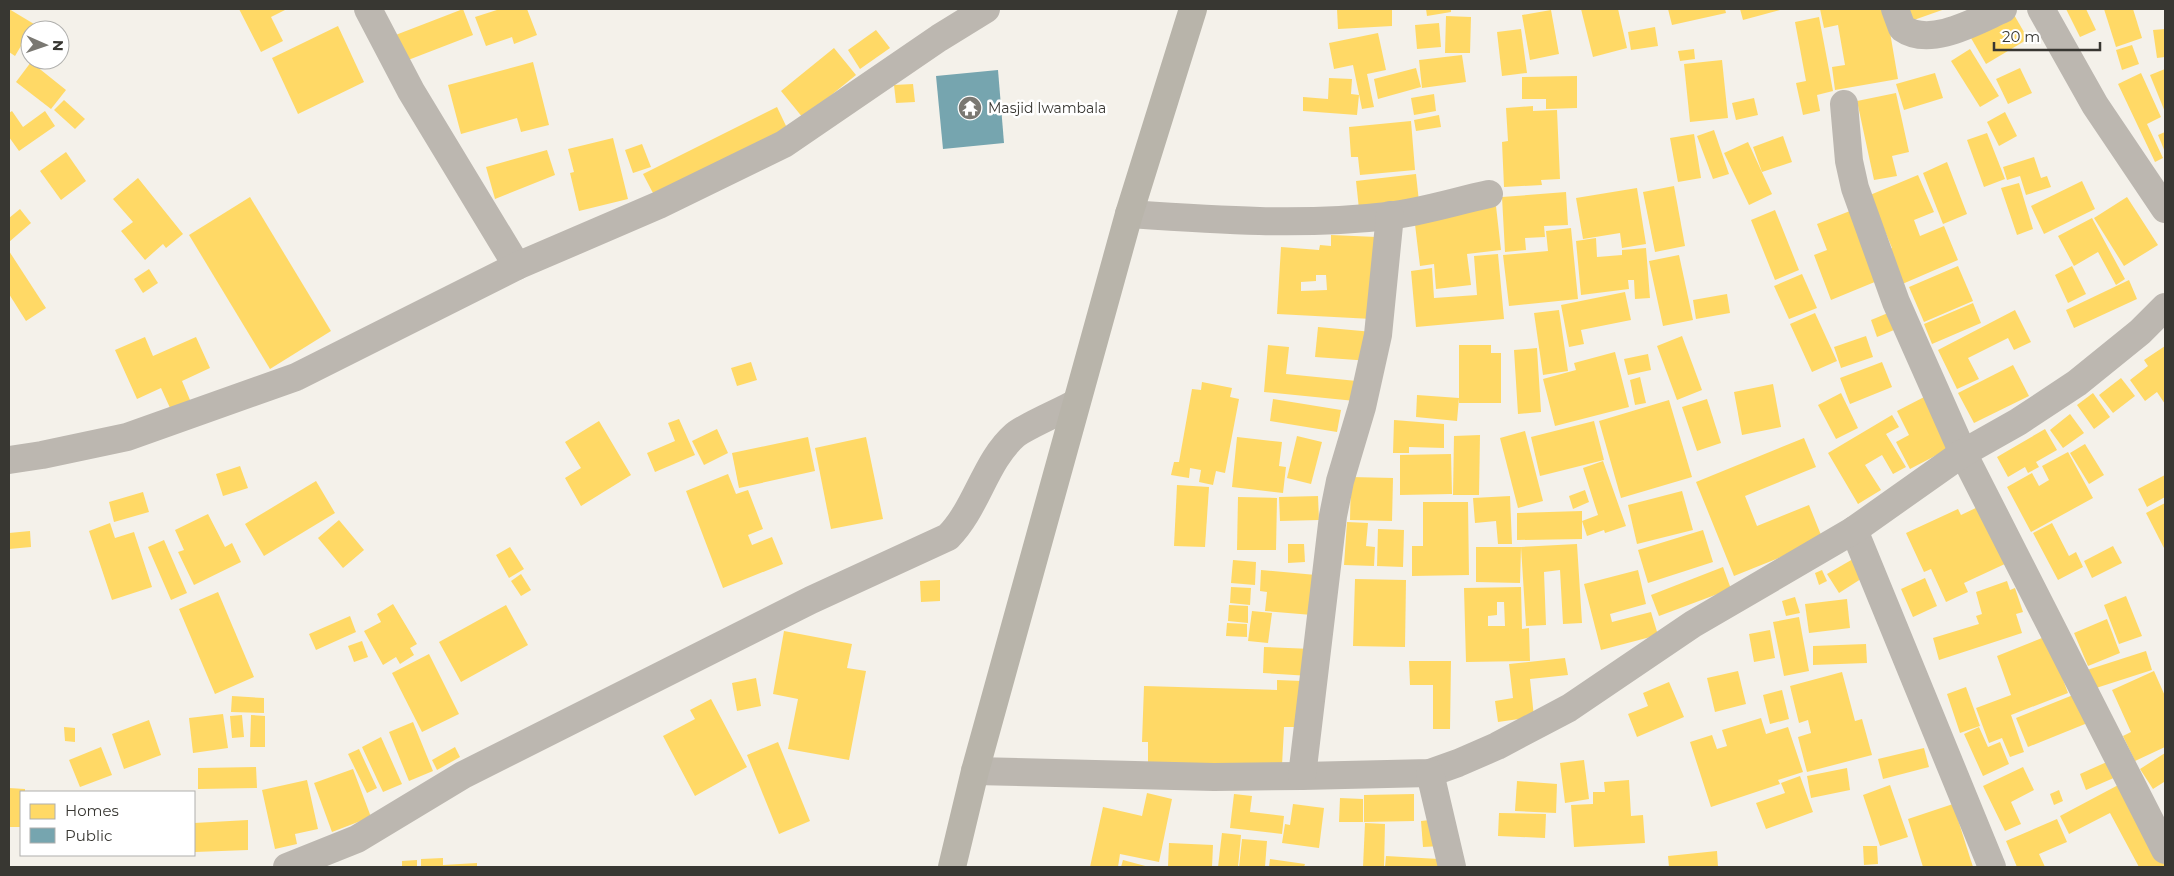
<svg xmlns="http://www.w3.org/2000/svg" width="2174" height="876" font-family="Montserrat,sans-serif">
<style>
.homes{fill:#ffd966;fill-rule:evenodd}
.public{fill:#76a5af}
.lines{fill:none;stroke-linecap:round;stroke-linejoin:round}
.minor{stroke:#bcb7b0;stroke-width:28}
.highway{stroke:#b8b4aa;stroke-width:28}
.labels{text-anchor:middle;stroke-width:5;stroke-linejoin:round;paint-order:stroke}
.poi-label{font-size:14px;fill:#383732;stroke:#fff;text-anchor:start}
</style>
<rect width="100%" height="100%" fill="#f4f1ea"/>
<g class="homes">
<polygon points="9,9 34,24 15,56 9,52"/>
<polygon points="239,9 287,9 271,17 283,41 261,52"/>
<polygon points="463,9 473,35 403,62 393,36"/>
<polygon points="500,9 527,9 537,35 514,44 512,37 486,46 475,17"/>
<polygon points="1337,9 1392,9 1392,26 1338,29"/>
<polygon points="1426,9 1451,9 1451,12 1427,16"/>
<polygon points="1581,9 1618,9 1627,48 1593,57"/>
<polygon points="1668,9 1725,9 1726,13 1672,25"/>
<polygon points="1740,9 1784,9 1743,20"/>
<polygon points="1820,9 1886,9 1898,79 1835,90 1832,67 1845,65 1838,25 1824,28"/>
<polygon points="1906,9 1945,9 1911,21"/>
<polygon points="2066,9 2086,9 2096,30 2080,37"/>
<polygon points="2104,9 2133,9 2142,38 2116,47"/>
<polygon points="1551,10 1559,54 1530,60 1522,15"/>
<polygon points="2013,13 2028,39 1986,64 1971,38"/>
<polygon points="1446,16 1471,17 1470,53 1445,53"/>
<polygon points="1819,17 1833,91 1817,95 1820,111 1803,115 1796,83 1806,81 1795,22"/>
<polygon points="1439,23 1441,47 1417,49 1415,25"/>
<polygon points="338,26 364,82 298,114 272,58"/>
<polygon points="1655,27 1658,46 1631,50 1628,32"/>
<polygon points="1521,29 1527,73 1502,76 1497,32"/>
<polygon points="2165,29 2165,57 2157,58 2153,30"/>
<polygon points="876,30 890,48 860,69 848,50"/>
<polygon points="1378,33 1386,70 1367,74 1374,107 1362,109 1353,65 1334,69 1329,43"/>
<polygon points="2132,45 2139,64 2122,70 2116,50"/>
<polygon points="834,48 856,75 803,118 781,91"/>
<polygon points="1694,49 1695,59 1680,61 1678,51"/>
<polygon points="1970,49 1999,96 1980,107 1951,61"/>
<polygon points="1462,55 1466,82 1422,88 1419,60"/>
<polygon points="1722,60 1728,118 1690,122 1684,64"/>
<polygon points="31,62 66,90 51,109 16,82"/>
<polygon points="533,62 549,125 521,132 517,118 461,134 448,85"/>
<polygon points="1416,68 1421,87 1378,99 1374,79"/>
<polygon points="2020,68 2032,93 2008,104 1996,79"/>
<polygon points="2165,69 2165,112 2150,75"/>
<polygon points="1935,73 1943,98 1904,110 1896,84"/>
<polygon points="2141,73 2161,117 2147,124 2163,158 2155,162 2118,84"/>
<polygon points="1577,76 1577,108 1546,109 1546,99 1522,99 1522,77"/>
<polygon points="1329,78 1352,79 1351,94 1359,95 1357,115 1303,111 1303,97 1328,99"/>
<polygon points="913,84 915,102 896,103 894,85"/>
<polygon points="1896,93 1909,152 1892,156 1897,176 1874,180 1857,101"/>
<polygon points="1434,94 1436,111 1414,115 1411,98"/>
<polygon points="1754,98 1758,115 1736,120 1732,103"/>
<polygon points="64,100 85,119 75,129 54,110"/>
<polygon points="1533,106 1533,111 1557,110 1560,179 1541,180 1542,185 1504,187 1502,142 1508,141 1506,108"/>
<polygon points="777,107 787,128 654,195 643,174"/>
<polygon points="12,111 23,127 45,111 55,126 19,151 9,137 9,113"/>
<polygon points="2005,112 2017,136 1999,146 1987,122"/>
<polygon points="1439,115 1441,127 1416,131 1414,120"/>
<polygon points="1411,121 1415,170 1360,175 1358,157 1351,157 1349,127"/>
<polygon points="1714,130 1729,174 1713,179 1697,136"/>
<polygon points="2165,132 2165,152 2158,135"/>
<polygon points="1987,133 2005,179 1984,187 1967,140"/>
<polygon points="1694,134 1701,178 1678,182 1670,138"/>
<polygon points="1783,136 1792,162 1762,172 1753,147"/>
<polygon points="613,138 628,199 579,211 570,173 574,172 568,149"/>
<polygon points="1748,142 1772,194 1749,205 1724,153"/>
<polygon points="642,144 651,167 633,173 625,150"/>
<polygon points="547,150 555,175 495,199 486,167"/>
<polygon points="66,152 86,181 61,200 40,171"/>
<polygon points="2034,157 2041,178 2047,176 2051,187 2026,195 2020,176 2007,180 2003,167"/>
<polygon points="1947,162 1967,214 1943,224 1923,173"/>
<polygon points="1416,174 1419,202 1359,209 1356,181"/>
<polygon points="1918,175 1934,212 1914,220 1920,236 1944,226 1958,260 1900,285 1886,251 1892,248 1870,195"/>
<polygon points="138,178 183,234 166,248 163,244 145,260 121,231 133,222 113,199"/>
<polygon points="2082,181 2095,209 2044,234 2031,206"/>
<polygon points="2019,183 2033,229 2017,235 2001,188"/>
<polygon points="1674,186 1685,246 1655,252 1643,192"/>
<polygon points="1637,188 1646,244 1622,248 1620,233 1583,239 1576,198"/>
<polygon points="1566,192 1568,225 1544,226 1545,237 1525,238 1526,250 1505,252 1502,197"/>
<polygon points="250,197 331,331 270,369 189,235"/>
<polygon points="2127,197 2158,245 2124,266 2094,218"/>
<polygon points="1496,206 1501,250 1467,254 1471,285 1436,289 1434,264 1420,266 1414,216"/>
<polygon points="20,209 31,223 9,242 9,218"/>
<polygon points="1855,209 1882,279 1831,300 1814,255 1827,250 1817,224"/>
<polygon points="1775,210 1799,270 1775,280 1751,220"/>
<polygon points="2092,218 2125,279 2116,285 2098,252 2074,266 2058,236"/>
<polygon points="1571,228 1578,299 1509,306 1503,255 1548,251 1546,231"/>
<path d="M1331 235 1377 237 1372 319 1277 314 1281 247 1319 250 1320 245 1331 246ZM1316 275H1326L1327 290 1301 291V282L1316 281Z"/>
<polygon points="1596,238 1597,257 1622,255 1622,250 1646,248 1650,298 1635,299 1634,280 1628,280 1629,289 1581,295 1576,241"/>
<polygon points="9,251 46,308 26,321 9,294"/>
<polygon points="1498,254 1504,319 1416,327 1411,271 1432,268 1434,298 1477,295 1474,256"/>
<polygon points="1679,255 1693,320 1663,326 1649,261"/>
<polygon points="1958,266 1973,301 1924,322 1909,287"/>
<polygon points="2072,266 2086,294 2068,303 2055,275"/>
<polygon points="149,269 158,283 143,293 134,279"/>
<polygon points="1802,274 1817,308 1789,319 1774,286"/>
<polygon points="2129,280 2137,299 2074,328 2066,310"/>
<polygon points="1625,292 1631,320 1581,330 1584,344 1569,347 1561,305"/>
<polygon points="1727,294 1730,313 1696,319 1693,300"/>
<polygon points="1973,303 1981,323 1932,344 1924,324"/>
<polygon points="1559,310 1568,371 1543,375 1534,313"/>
<polygon points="2015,310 2031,342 2014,350 2008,338 1968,358 1979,379 1957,389 1938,350"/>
<polygon points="1815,313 1837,361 1812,372 1790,324"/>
<polygon points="1888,313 1894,330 1877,337 1871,320"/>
<polygon points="1318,327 1373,332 1370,361 1315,357"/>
<polygon points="1682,336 1702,390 1677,400 1657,346"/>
<polygon points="1866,336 1873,357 1841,368 1834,347"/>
<polygon points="145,337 153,356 196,337 210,368 182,381 190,400 171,410 161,388 137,399 115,350"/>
<polygon points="1268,345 1289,347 1286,374 1357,381 1355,401 1264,392"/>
<polygon points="1459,345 1491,345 1491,353 1501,353 1501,403 1459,403"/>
<polygon points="2165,346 2165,404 2157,392 2145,401 2130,380 2148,366 2144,360"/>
<polygon points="1537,348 1541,412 1518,414 1514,350"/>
<polygon points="1615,352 1629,407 1555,426 1543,379 1576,370 1574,363"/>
<polygon points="1648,354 1651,370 1628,375 1624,359"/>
<polygon points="751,362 757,380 737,386 731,368"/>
<polygon points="1882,362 1892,387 1850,404 1840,378"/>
<polygon points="2013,365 2029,396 1974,423 1958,393"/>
<polygon points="1640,377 1646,403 1635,405 1630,380"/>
<polygon points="2121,378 2135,396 2113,413 2099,395"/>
<polygon points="1202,382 1232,388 1230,397 1239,399 1225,473 1216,471 1213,485 1199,482 1201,470 1190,468 1189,478 1171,475 1174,462 1179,462 1192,389 1201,390"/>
<polygon points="1773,384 1781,427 1742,435 1734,392"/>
<polygon points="1841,393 1858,428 1836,439 1818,405"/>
<polygon points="2093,393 2110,417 2094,429 2077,405"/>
<polygon points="1417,395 1459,398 1457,421 1416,417"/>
<polygon points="1928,395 1954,446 1910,469 1896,442 1909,435 1897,411"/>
<polygon points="1273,399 1341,410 1337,432 1270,421"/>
<polygon points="1707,399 1721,443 1697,451 1682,407"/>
<polygon points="1669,400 1692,477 1621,498 1599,421"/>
<polygon points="2070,414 2084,433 2063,448 2050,430"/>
<polygon points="1892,415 1899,427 1886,434 1906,467 1893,474 1882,455 1865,465 1881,490 1858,504 1828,453"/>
<polygon points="679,419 695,455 655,472 647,453 675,441 668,423"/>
<polygon points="1394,420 1444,424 1444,448 1409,447 1409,453 1393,453"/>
<polygon points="599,421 631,475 581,506 565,478 581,468 565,442"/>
<polygon points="1594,421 1604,460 1540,476 1531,437"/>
<polygon points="717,429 728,453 704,465 692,441"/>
<polygon points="2045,429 2057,450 2036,462 2039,467 2028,473 2025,467 2008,477 1997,457"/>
<polygon points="1525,431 1543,501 1518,508 1500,438"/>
<polygon points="1480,435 1479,495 1453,495 1454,436"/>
<polygon points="1297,436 1322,442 1311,484 1287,478"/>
<polygon points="808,437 815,471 739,488 732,453"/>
<polygon points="866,437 883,519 831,529 815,448"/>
<polygon points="1237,437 1282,442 1279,466 1286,467 1283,493 1232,487"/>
<polygon points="1804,438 1816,467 1745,496 1757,526 1809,505 1823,540 1734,576 1696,482"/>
<polygon points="2085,444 2104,475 2089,484 2070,453"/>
<polygon points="2068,452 2093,498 2031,532 2007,487 2032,473 2039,486 2049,480 2042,466"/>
<polygon points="1451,454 1452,494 1400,495 1400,455"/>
<polygon points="1603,461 1626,526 1605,533 1604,530 1587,536 1582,521 1598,515 1583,468"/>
<polygon points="240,466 248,488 223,496 216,474"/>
<polygon points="728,474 736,494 748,490 763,529 748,535 752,545 772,537 783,564 723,588 686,491"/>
<polygon points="2165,475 2165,497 2147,507 2138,489"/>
<polygon points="1351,477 1393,478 1392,521 1350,520"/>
<polygon points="316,481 335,513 264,556 245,524"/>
<polygon points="1177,485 1209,487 1205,547 1174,546"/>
<polygon points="1585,490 1589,502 1573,509 1569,496"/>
<polygon points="1682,491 1693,530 1637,544 1628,505"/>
<polygon points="143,492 149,512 114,522 109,502"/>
<polygon points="1318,496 1319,520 1280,521 1279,497"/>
<polygon points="1510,496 1512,544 1498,544 1496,521 1475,523 1473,498"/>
<polygon points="1238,497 1277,498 1276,550 1237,550"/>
<polygon points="1423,502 1468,502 1469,575 1412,576 1412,546 1423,546"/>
<polygon points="2165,503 2165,550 2146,513"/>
<polygon points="1980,506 2007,563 1964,583 1968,592 1946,602 1931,569 1924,572 1906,533 1958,509 1961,515"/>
<polygon points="1582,511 1582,539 1517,540 1517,513"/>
<polygon points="208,514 225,547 232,543 241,562 194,585 178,552 184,550 175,530"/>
<polygon points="339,520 364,550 343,568 318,538"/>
<polygon points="1347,522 1368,523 1366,546 1375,547 1374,566 1344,565"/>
<polygon points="110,523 115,538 134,532 152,587 112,600 89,531"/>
<polygon points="2052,523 2069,556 2076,552 2083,567 2058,580 2033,533"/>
<polygon points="1378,529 1404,530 1403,567 1377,566"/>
<polygon points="1703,530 1713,562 1648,583 1638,550"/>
<polygon points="30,531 31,547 9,549 9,533"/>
<polygon points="164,540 187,593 171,600 148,547"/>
<polygon points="1288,544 1304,544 1305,562 1288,563"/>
<polygon points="1577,544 1582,623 1563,624 1560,570 1544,572 1546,625 1526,626 1521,547"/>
<polygon points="2113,546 2122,563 2092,578 2084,561"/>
<polygon points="510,547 524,569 509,578 496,555"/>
<polygon points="1476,547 1521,547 1520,583 1476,582"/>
<polygon points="1853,559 1864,577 1839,593 1827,574"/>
<polygon points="1233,560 1256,562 1255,585 1231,583"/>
<polygon points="1723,567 1731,589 1659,616 1651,595"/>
<polygon points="1261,570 1316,575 1312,615 1265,611 1267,592 1260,591"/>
<polygon points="1638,570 1646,604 1610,614 1612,622 1651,612 1658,635 1601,650 1584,584"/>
<polygon points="1822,570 1827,581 1819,585 1815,573"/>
<polygon points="521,574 531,590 521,596 511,581"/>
<polygon points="1925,578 1937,606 1913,617 1901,589"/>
<polygon points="1355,579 1406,580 1405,647 1353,646"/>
<polygon points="940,580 940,601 921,602 920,581"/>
<polygon points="2007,581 2010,590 2015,588 2023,612 2016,614 2022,633 1939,660 1933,638 1979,624 1976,616 1982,614 1976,592"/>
<polygon points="1231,587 1251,588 1250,605 1230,603"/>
<path d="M1521 587 1522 629 1529 628 1530 661 1466 662 1464 588ZM1497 602H1504L1505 626H1488V616L1497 615Z"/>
<polygon points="218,592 254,677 215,694 179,609"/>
<polygon points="2126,596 2142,636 2119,644 2104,605"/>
<polygon points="1795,597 1800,613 1786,616 1782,601"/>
<polygon points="1847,599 1850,628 1809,633 1805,604"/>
<polygon points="393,604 417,644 410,648 414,655 400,664 396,657 383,665 364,631 381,622 377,614"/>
<polygon points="506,605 528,645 461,682 439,642"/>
<polygon points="1229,605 1248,606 1248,623 1228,621"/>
<polygon points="1252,611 1272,613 1268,643 1248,641"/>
<polygon points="350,616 356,632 316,650 309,634"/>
<polygon points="1799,617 1809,671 1784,676 1773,622"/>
<polygon points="2107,619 2120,653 2088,666 2074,633"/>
<polygon points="1227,623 1247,624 1247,637 1226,636"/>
<polygon points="1770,630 1775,658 1754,662 1749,634"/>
<polygon points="784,631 852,644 847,668 866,671 849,760 788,749 798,699 773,694"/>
<polygon points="2047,636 2068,693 2011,715 2024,752 2010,757 2002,738 1989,743 1976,708 2011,695 1997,656"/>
<polygon points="362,641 368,657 354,662 348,646"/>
<polygon points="1866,644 1867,663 1813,665 1813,646"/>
<polygon points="1264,647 1312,649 1310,676 1263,673"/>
<polygon points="2146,651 2152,670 2093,689 2087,670"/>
<polygon points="429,654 459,714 422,732 392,673"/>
<polygon points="1565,658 1568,675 1530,679 1534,717 1498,722 1495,701 1513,698 1509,664"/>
<polygon points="1409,661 1451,661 1450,729 1433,729 1433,685 1410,685"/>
<polygon points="1738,671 1746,704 1715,712 1707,678"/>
<polygon points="2154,671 2165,696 2165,747 2135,761 2123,736 2131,732 2112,690"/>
<polygon points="1842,672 1855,721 1862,719 1872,755 1807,772 1798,737 1811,733 1808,720 1799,723 1790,686"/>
<polygon points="756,678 761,706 737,711 732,683"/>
<polygon points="1277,680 1302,681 1301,727 1284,727 1282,766 1148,762 1148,742 1142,742 1144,686 1277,690"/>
<polygon points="1669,682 1684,717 1637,737 1628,714 1648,706 1643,693"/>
<polygon points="1966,687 1980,726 1960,733 1947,694"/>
<polygon points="1782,690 1789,719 1770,724 1763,695"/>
<polygon points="2078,693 2090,722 2028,747 2016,718"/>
<polygon points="232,696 264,698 264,713 231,712"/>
<polygon points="711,699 747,767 695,796 663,736 695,719 690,710"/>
<polygon points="223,714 228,748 193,753 189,718"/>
<polygon points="242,715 244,737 232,738 230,716"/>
<polygon points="251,715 265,716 265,747 250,747"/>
<polygon points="1761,718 1766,734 1788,727 1803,772 1778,780 1780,784 1711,807 1690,742 1712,735 1717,749 1727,746 1722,730"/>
<polygon points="149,720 161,755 124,769 112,734"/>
<polygon points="413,722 433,771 409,781 389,732"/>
<polygon points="64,727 75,728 75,742 65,741"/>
<polygon points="1979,727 1988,747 2000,742 2009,764 1983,776 1964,734"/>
<polygon points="381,737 402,784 383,792 362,747"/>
<polygon points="778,742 810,821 779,834 747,755"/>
<polygon points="101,747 112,775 80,787 69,760"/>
<polygon points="455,747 460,757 437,770 432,760"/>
<polygon points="1924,748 1929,767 1883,779 1878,759"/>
<polygon points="359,749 377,788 367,793 348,754"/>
<polygon points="2165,753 2165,784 2164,782 2153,789 2140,769"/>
<polygon points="1584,760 1589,799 1565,803 1560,763"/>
<polygon points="2109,761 2116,777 2086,790 2080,774"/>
<polygon points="256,767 257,788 198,789 198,768"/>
<polygon points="2023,767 2034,790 2011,802 2021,824 2005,831 1983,786"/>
<polygon points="1847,768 1850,790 1811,798 1807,776"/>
<polygon points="353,769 371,817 332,832 314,783"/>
<polygon points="1800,776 1813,812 1766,829 1756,803 1785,793 1781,783"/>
<polygon points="307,780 318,829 295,834 297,844 275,849 262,790"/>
<polygon points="1629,780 1631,816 1643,815 1645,843 1574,847 1571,805 1593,804 1593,792 1605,792 1604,782"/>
<polygon points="1517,781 1557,784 1556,813 1515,811"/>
<polygon points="2122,783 2165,866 2165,867 2139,867 2110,813 2069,834 2060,816"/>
<polygon points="1890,785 1908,837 1880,846 1863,795"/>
<polygon points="9,788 25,789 25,792 21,792 21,827 9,827"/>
<polygon points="2059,790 2063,801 2054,805 2050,794"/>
<polygon points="1147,793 1172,799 1159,862 1120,854 1118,867 1090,867 1103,807 1142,816"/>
<polygon points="1234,794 1252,796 1250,812 1284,816 1282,834 1230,828"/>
<polygon points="1414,794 1414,821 1364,822 1364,795"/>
<polygon points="1340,798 1363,799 1363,822 1339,822"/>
<polygon points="1293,804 1324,808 1319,848 1282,843 1285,824 1290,825"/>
<polygon points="1953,804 1973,867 1923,867 1908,819"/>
<polygon points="1499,813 1546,814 1545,838 1498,836"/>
<polygon points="1439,819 1441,846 1423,847 1421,821"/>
<polygon points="2057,819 2067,842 2039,854 2045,867 2017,867 2006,841"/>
<polygon points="248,820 248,850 195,852 194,823"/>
<polygon points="1365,823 1385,824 1384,867 1363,867"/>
<polygon points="1222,833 1241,835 1238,867 1218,867"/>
<polygon points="1242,839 1267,841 1265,867 1239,867"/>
<polygon points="1169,843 1213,845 1212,867 1168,867"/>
<polygon points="1863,846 1877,846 1878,864 1864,865"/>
<polygon points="1717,851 1718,867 1669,867 1668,856"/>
<polygon points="1386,856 1439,859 1439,867 1385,867"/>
<polygon points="443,858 443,865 477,863 477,867 421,867 421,859"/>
<polygon points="1270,859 1305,864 1304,867 1269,867"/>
<polygon points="417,860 417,867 402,867 402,861"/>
<polygon points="1123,860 1149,867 1121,867"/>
</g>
<polygon class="public" points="998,70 1004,143 943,149 936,76"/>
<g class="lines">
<g class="minor">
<polyline points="368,9 411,91 517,266"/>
<path d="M1895 9 1902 28C1930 48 1976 21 2003 9"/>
<polyline points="2041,9 2095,105 2165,209"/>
<polyline points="1844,104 1849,161 1855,188 1896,302 1963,453 2165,850"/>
<path d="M1129 214C1216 220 1302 226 1388 216 1422 212 1456 201 1489 194"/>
<polyline points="9,460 42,455 127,437 296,377 517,266 659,205 784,144 939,38 986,9"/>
<polyline points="1854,530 1992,867"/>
<polyline points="975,771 1214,777 1302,776 1430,773 1458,763 1497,746 1569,708 1693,624 1854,530 1963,453 2018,422 2077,383 2140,332 2165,307"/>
<polyline points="1430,773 1452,867"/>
<polyline points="1302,776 1333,516 1340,481 1362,407 1378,335 1390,215"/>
<path d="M287 867 357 839 463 775 811 600 948 537C977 508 985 461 1015 435 1028 425 1060 412 1076 403"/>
</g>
<polyline class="highway" points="952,867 975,771 1129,214 1193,9"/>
</g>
<defs>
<g id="temple-disc" transform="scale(1.25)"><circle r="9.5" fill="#7a7872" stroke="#fff"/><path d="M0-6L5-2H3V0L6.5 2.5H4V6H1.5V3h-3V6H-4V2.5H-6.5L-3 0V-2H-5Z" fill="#fff"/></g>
</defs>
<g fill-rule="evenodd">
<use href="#temple-disc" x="970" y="108"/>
</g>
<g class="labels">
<g class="poi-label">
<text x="988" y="113">Masjid Iwambala</text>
</g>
</g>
<rect width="2174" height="876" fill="none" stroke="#383732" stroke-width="20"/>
<rect x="20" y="791" width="175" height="65" fill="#ffffff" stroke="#afafad"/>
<rect x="30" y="804" width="25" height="15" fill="#ffd966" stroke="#afafad"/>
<text x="65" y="816" font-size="15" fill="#383732">Homes</text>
<rect x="30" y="828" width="25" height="15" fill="#76a5af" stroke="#afafad"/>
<text x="65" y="841" font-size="15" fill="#383732">Public</text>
<g transform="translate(45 45) rotate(92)"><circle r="24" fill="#ffffff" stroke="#afafad"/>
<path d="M0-4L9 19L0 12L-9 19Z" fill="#7a7872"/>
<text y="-8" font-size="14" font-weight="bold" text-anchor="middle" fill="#383732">N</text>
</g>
<path d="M1994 42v8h106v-8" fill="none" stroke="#383732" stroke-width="2.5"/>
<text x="2002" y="42" font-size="15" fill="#383732" stroke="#ffffff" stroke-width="4" paint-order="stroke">20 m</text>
</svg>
